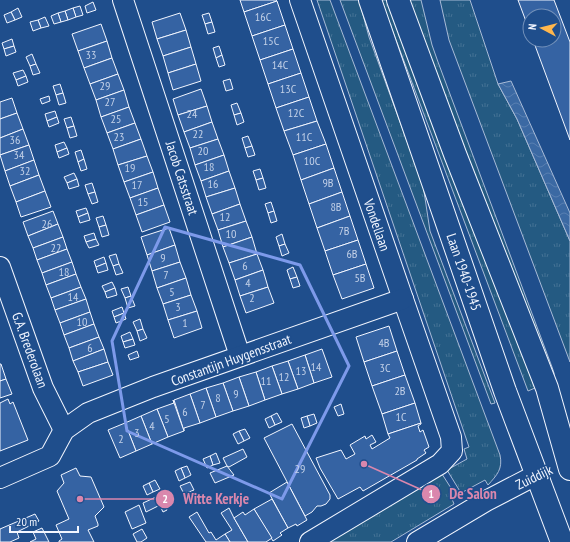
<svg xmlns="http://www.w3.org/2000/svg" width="570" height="542" font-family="'PT Sans Narrow',sans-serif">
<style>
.grass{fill:url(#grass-tufts);stroke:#a8bbd7}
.water{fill:url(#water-waves);stroke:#a8bbd7}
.building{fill:#3563a3;stroke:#f2f6ff}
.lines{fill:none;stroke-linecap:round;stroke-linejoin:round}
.street-casing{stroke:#f2f6ff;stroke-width:22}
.secondary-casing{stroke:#f2f6ff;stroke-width:24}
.street{stroke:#1f4e8c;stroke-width:20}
.secondary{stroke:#1f4e8c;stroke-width:22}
.marked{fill:none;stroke:#7d9aea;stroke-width:3;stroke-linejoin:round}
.labels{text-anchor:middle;stroke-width:3;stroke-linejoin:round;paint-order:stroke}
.number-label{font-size:12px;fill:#c3d1e8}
.street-label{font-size:14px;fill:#f2f6ff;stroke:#1f4e8c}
.leader{fill:none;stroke:#da87ad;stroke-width:1.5}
.callout-dot{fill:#da87ad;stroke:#1f4e8c;stroke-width:1.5}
.mark-label{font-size:12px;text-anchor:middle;font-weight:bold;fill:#fff}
.callout-label{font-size:15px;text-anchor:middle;font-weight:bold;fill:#da87ad;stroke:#1f4e8c;stroke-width:3;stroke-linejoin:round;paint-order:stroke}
</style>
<defs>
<pattern id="grass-tufts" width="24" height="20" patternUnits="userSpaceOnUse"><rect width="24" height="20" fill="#245a82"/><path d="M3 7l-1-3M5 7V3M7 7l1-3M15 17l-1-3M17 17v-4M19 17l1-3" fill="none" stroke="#447295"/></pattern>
<pattern id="water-waves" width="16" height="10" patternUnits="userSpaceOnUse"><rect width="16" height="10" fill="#3b69a3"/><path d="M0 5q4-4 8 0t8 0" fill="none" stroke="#587fb1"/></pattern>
</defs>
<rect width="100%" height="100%" fill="#1f4e8c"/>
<g class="grass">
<path d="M317 0H330L500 455C503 469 497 475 488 485L485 480 461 493 447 470 467 459 464 449 469 447Z"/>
<polygon points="340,0 359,0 369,37 423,185 430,231 495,403 491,404"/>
<polygon points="381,0 390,0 535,388 528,391"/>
<polygon points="404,0 421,0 432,45 438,62 552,367 554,373 554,378"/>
<polygon points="440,0 470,0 498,84 517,119 570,241 570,362 449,40"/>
<polygon points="442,474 456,496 452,499 454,504 391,542 329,542"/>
</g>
<polygon class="water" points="511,81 570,213 570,241 517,119 498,84"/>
<g class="building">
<polygon points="240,0 276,0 277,1 244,12"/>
<polygon points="518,0 554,0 570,42 570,140 533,40 554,40 554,16 530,16 530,32"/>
<polygon points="277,1 285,25 252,36 244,12"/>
<polygon points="93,2 96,10 87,13 85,6"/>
<polygon points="80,6 83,15 76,17 73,8"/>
<polygon points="18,8 22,17 15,20 11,12"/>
<polygon points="73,8 76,17 68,20 65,11"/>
<polygon points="65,11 68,20 61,22 58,13"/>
<polygon points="11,12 15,20 7,23 4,15"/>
<polygon points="58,13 61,22 54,24 51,16"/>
<polygon points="180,13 186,30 157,39 152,22"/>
<polygon points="209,13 212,22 205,24 202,15"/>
<polygon points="45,17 49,26 41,28 38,20"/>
<polygon points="38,20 41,28 33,31 30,22"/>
<polygon points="212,22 215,32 208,34 205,24"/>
<polygon points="101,24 107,41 78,51 72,34"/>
<polygon points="285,25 293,49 260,60 252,36"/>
<polygon points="186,30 191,47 163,56 157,39"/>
<polygon points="12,39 14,46 4,49 2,43"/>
<polygon points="107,41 112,58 84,68 78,51"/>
<polygon points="14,46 16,52 6,56 4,49"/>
<polygon points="219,46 222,55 216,58 213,48"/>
<polygon points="191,47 196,64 168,73 163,56"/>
<polygon points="293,49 301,73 268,84 260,60"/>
<polygon points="32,54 36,64 30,66 26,57"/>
<polygon points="222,55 225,65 219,67 216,58"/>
<polygon points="112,58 118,74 90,84 84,68"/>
<polygon points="36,64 40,73 33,75 30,66"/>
<polygon points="196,64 201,81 173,90 168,73"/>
<polygon points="23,70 26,76 16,80 13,73"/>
<polygon points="301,73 309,97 276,108 268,84"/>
<polygon points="118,74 124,90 96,100 90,84"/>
<polygon points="26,76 28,82 18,86 16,80"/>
<polygon points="230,79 233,89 226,91 223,81"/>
<polygon points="60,84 63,93 56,95 53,86"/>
<polygon points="201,89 207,106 178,115 173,99"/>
<polygon points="124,90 129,107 101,117 96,100"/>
<polygon points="63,93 66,103 59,105 56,95"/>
<polygon points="49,96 50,101 42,104 40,99"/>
<polygon points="309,97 317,121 284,131 276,108"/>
<polygon points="12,98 17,113 0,119 0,102"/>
<polygon points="237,103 241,113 234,115 231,105"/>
<polygon points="207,106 212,122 184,132 178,115"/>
<polygon points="129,107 135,123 107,133 101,117"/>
<polygon points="55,111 57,117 47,121 45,114"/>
<polygon points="17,113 23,129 0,138 0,119"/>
<polygon points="241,113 244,122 237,125 234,115"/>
<polygon points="57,117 59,123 49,127 47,121"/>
<polygon points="71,117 74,126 67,128 64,119"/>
<polygon points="317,121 326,144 293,155 284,131"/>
<polygon points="212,122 218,139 190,148 184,132"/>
<polygon points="135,123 141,139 113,149 107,133"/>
<polygon points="74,126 77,136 70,138 67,128"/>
<polygon points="23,129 29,145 0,155 0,138"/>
<polygon points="248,136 252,146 245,148 242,138"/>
<polygon points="141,139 147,156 118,165 113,149"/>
<polygon points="218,139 224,155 195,165 190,148"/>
<polygon points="64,142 67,148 57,152 55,145"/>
<polygon points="326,144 334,168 301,180 293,155"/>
<polygon points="29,145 34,160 5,171 0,155"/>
<polygon points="252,146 255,155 248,157 245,148"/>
<polygon points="67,148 69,154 59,158 57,152"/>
<polygon points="81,150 84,159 78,162 75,152"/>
<polygon points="224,155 229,171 201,181 195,165"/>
<polygon points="147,156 153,172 124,182 118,165"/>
<polygon points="84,159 87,169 81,171 78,162"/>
<polygon points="34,160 39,175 10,186 5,171"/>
<polygon points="334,168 342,192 309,204 301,180"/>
<polygon points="260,169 263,178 256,180 253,171"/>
<polygon points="229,171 235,188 206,197 201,181"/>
<polygon points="153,172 158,188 130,198 124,182"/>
<polygon points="74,173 77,179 67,183 64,177"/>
<polygon points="39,175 45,191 16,202 10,186"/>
<polygon points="263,178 266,188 259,190 256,180"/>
<polygon points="77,179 79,186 69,189 67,183"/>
<polygon points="92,183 95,192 88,194 85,185"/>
<polygon points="158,188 164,205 136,215 130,198"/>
<polygon points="235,188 240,204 212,214 206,197"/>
<polygon points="45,191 51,207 21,217 16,202"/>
<polygon points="95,192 98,202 92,204 88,194"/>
<polygon points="342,192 350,216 317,228 309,204"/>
<polygon points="271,202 274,211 268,213 265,204"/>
<polygon points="240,204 246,221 218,230 212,214"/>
<polygon points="164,205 170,222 142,232 136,215"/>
<polygon points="86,208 88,213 78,217 76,211"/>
<polygon points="53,211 58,224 28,236 23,222"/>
<polygon points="274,211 277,221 271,223 268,213"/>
<polygon points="88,213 90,220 80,223 78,217"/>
<polygon points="103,216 106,225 99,227 96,218"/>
<polygon points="350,216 358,240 325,251 317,228"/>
<polygon points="246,221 252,237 223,247 218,230"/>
<polygon points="58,224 63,237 33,248 28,236"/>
<polygon points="106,225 109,235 102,237 99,227"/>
<polygon points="169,228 175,245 147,255 141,237"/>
<polygon points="94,233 96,239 86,242 84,236"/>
<polygon points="282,234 285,244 279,246 276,237"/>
<polygon points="63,237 67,249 37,260 33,248"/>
<polygon points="252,237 257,254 229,263 223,247"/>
<polygon points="96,239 99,245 89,248 86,242"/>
<polygon points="358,240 366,264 333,275 325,251"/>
<polygon points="285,244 289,253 282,256 279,246"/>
<polygon points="175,245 180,262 152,271 147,255"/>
<polygon points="67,249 72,262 42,273 37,260"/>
<polygon points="116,254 119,264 113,266 109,256"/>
<polygon points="257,254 263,270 235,280 229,263"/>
<polygon points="104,257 106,263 96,267 94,261"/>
<polygon points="72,262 76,274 46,285 42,273"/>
<polygon points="180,262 186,278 157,288 152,271"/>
<polygon points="106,263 108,270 98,273 96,267"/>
<polygon points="119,264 123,273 116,275 113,266"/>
<polygon points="366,264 374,288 342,299 333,275"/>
<polygon points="293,267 297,277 290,279 287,270"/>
<polygon points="263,270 268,287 240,296 235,280"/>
<polygon points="76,274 81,287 51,298 46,285"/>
<polygon points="297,277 300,286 293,288 290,279"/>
<polygon points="186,278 191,295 163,304 157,288"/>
<polygon points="112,282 115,288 105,292 102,286"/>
<polygon points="81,287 86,299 55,310 51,298"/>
<polygon points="128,287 131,296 125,298 121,289"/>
<polygon points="268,287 274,303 246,313 240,296"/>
<polygon points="115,288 117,295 107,298 105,292"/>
<polygon points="191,295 197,311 168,320 163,304"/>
<polygon points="131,296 135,306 128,308 125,298"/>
<polygon points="86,299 90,312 60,323 55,310"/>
<polygon points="122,307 124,313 114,317 112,311"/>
<polygon points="197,311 202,328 174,338 168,320"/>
<polygon points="90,312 94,324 64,335 60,323"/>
<polygon points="124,313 126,319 116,323 114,317"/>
<polygon points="140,319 143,329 137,331 133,322"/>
<polygon points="94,324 99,337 69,348 64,335"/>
<polygon points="389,326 397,351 364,362 356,337"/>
<polygon points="143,329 147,338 140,341 137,331"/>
<polygon points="130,332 133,339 123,342 121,336"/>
<polygon points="99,337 104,349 73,361 69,348"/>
<polygon points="133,339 135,345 125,348 123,342"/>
<polygon points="104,349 108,362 78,372 73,361"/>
<polygon points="322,349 332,377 314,383 305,355"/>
<polygon points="137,351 139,357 130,360 128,355"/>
<polygon points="397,351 405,375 372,386 364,362"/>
<polygon points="305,355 314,383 298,389 288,361"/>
<polygon points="288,361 298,389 282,394 272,366"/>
<polygon points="108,362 113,375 83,386 78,372"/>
<polygon points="0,364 1,364 6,379 0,381"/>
<polygon points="272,366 282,394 265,400 256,372"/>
<polygon points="256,372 265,400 249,406 239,377"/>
<polygon points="405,375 415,403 382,414 372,386"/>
<polygon points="239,377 249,406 233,411 223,383"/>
<polygon points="6,379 12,394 0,398 0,381"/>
<polygon points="223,383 233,411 216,417 206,388"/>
<polygon points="206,388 216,417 200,423 190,394"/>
<polygon points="190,394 200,423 184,428 184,431 174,400"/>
<polygon points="8,399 10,404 13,402 28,440 0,451 0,403"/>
<polygon points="173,400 184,431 168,437 157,409 174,403"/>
<polygon points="415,403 421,423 388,434 382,414"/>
<polygon points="341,404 344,414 338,416 334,407"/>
<polygon points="157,409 168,437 152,444 141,416"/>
<polygon points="277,413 282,422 275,425 271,416"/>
<polygon points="314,414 317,423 310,426 307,416"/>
<polygon points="141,416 152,444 136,451 125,423"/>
<polygon points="271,416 275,425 269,428 265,419"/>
<polygon points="307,416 310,426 304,428 301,418"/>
<polygon points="125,423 136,451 120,458 108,430"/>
<polygon points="421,423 421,424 418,426 420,432 423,430 429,447 424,450 426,453 417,459 417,460 363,491 360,487 338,499 320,468 316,458 341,450 346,459 355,454 350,445 365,436 366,439 372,435 376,442 370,445 372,449 390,438 388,434"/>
<polygon points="292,424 330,495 330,499 326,504 321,506 317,506 312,512 305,516 264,438"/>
<polygon points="245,429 250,438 244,441 239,431"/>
<polygon points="239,431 244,441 238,444 233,434"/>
<polygon points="243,449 247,457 229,467 227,466 223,458"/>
<polygon points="216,453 220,463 213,465 210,456"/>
<polygon points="210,456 213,465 207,468 203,459"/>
<polygon points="187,466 191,475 185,478 181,468"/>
<polygon points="227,466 234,475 215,483 210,473"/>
<polygon points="76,468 80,476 91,477 104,507 95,516 98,524 98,526 88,530 94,542 59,542 59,541 62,539 56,525 69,519 57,491 64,483 61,475"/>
<polygon points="181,468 185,478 179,481 175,471"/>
<polygon points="155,480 160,489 153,492 149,483"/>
<polygon points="190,482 194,490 184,494 180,486"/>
<polygon points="287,482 307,520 297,526 296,524 288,528 269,493"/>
<polygon points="149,483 153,492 147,495 143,486"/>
<polygon points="170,491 174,499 164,503 167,510 163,512 156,497"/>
<polygon points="156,497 160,505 146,512 143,503"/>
<polygon points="272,499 288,528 280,533 282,535 273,541 254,509"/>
<polygon points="139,505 146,523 132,529 125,512"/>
<polygon points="229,508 234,518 248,542 230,542 225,534 232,530 221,513"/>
<polygon points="254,509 272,538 266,542 248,542 234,518 243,512 245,515"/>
<polygon points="197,512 209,533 211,532 216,540 225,534 230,542 206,542 189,517"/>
<polygon points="35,514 39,521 17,532 19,538 10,542 0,542 0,529"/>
<polygon points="42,528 49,542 30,542 36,539 33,532"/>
<polygon points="142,529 147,538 141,542 137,542 133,534"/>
</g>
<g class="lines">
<g class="street-casing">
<g id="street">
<polyline points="123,0 240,356"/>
<polyline points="300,0 403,299 451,437 452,451 440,464 310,542"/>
<polyline points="0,267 43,388 64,430"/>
<polyline points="0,478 50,456 64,430 88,413 153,387 403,299"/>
<polyline points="417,542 486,501 536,475"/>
</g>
</g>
<g class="secondary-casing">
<g id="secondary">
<polyline points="370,0 505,391 562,542"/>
<polyline points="398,0 455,154 547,388 570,469"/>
</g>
</g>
<use href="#street" class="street"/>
<use href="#secondary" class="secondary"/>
</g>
<path class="marked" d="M165 227 300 265 349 366 282 499 127 431 112 341Z"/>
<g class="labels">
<g class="number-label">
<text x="263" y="21">16C</text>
<text x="271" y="45">15C</text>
<text x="91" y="59">33</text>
<text x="280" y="69">14C</text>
<text x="105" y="90">29</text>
<text x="288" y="93">13C</text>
<text x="110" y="106">27</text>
<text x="296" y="117">12C</text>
<text x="192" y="118">24</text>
<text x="116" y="123">25</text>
<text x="198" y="138">22</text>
<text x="119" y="141">23</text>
<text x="304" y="141">11C</text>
<text x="15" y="144">36</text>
<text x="203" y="155">20</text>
<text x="19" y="159">34</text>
<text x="312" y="165">10C</text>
<text x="209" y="171">18</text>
<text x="130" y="172">19</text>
<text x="25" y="175">32</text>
<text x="328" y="187">9B</text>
<text x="213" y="188">16</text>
<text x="137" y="189">17</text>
<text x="143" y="206">15</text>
<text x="336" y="211">8B</text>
<text x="225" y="221">12</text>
<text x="47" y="228">26</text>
<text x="344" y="235">7B</text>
<text x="231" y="238">10</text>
<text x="56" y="252">22</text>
<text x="352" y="258">6B</text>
<text x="163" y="262">9</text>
<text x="245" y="270">6</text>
<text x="64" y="276">18</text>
<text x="166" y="279">7</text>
<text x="360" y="282">5B</text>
<text x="248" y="287">4</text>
<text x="172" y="296">5</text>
<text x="73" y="301">14</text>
<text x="252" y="302">2</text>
<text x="178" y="311">3</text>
<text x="82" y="326">10</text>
<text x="185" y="327">1</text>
<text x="384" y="347">4B</text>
<text x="90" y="352">6</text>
<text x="316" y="371">14</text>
<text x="385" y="372">3C</text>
<text x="301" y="375">13</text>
<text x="284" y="381">12</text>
<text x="266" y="385">11</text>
<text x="400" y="395">2B</text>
<text x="236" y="398">9</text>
<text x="218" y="402">8</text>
<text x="203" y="409">7</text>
<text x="185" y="416">6</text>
<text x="401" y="421">1C</text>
<text x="167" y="423">5</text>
<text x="152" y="430">4</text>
<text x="137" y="437">3</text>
<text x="121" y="443">2</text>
<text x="300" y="473">29</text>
</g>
<g class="street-label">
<text transform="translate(182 178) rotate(72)" y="5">Jacob Catsstraat</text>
<text transform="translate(377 225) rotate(71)" y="5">Vondellaan</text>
<text transform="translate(464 272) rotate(71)" y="5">Laan 1940-1945</text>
<text transform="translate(30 350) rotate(70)" y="5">G.A. Brederolaan</text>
<text transform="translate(231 360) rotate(-20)" y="5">Constantijn Huygensstraat</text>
<text transform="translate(534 477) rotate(-26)" y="5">Zuiddijk</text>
</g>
</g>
<path class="leader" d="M364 464L431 494M80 499L165 499"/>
<g class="callout-dot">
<circle cx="364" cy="464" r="4"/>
<circle cx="80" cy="499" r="4"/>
<circle cx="431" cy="494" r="10"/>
<circle cx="165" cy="499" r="10"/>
</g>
<g class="mark-label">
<text x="431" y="498">1</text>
<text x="165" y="503">2</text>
</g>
<g class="callout-label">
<text x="473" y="499">De Salon</text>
<text x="216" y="504">Witte Kerkje</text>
</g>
<g transform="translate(542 28) rotate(277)"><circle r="19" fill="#1f4e8c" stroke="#7391ba"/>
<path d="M0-3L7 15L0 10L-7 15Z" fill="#ffb74d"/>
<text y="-6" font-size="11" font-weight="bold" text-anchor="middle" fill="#f2f6ff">N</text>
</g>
<path d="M10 526v6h68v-6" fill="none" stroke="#f2f6ff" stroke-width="2"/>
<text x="16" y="526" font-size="12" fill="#f2f6ff" stroke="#1f4e8c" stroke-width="3" paint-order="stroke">20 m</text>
</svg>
